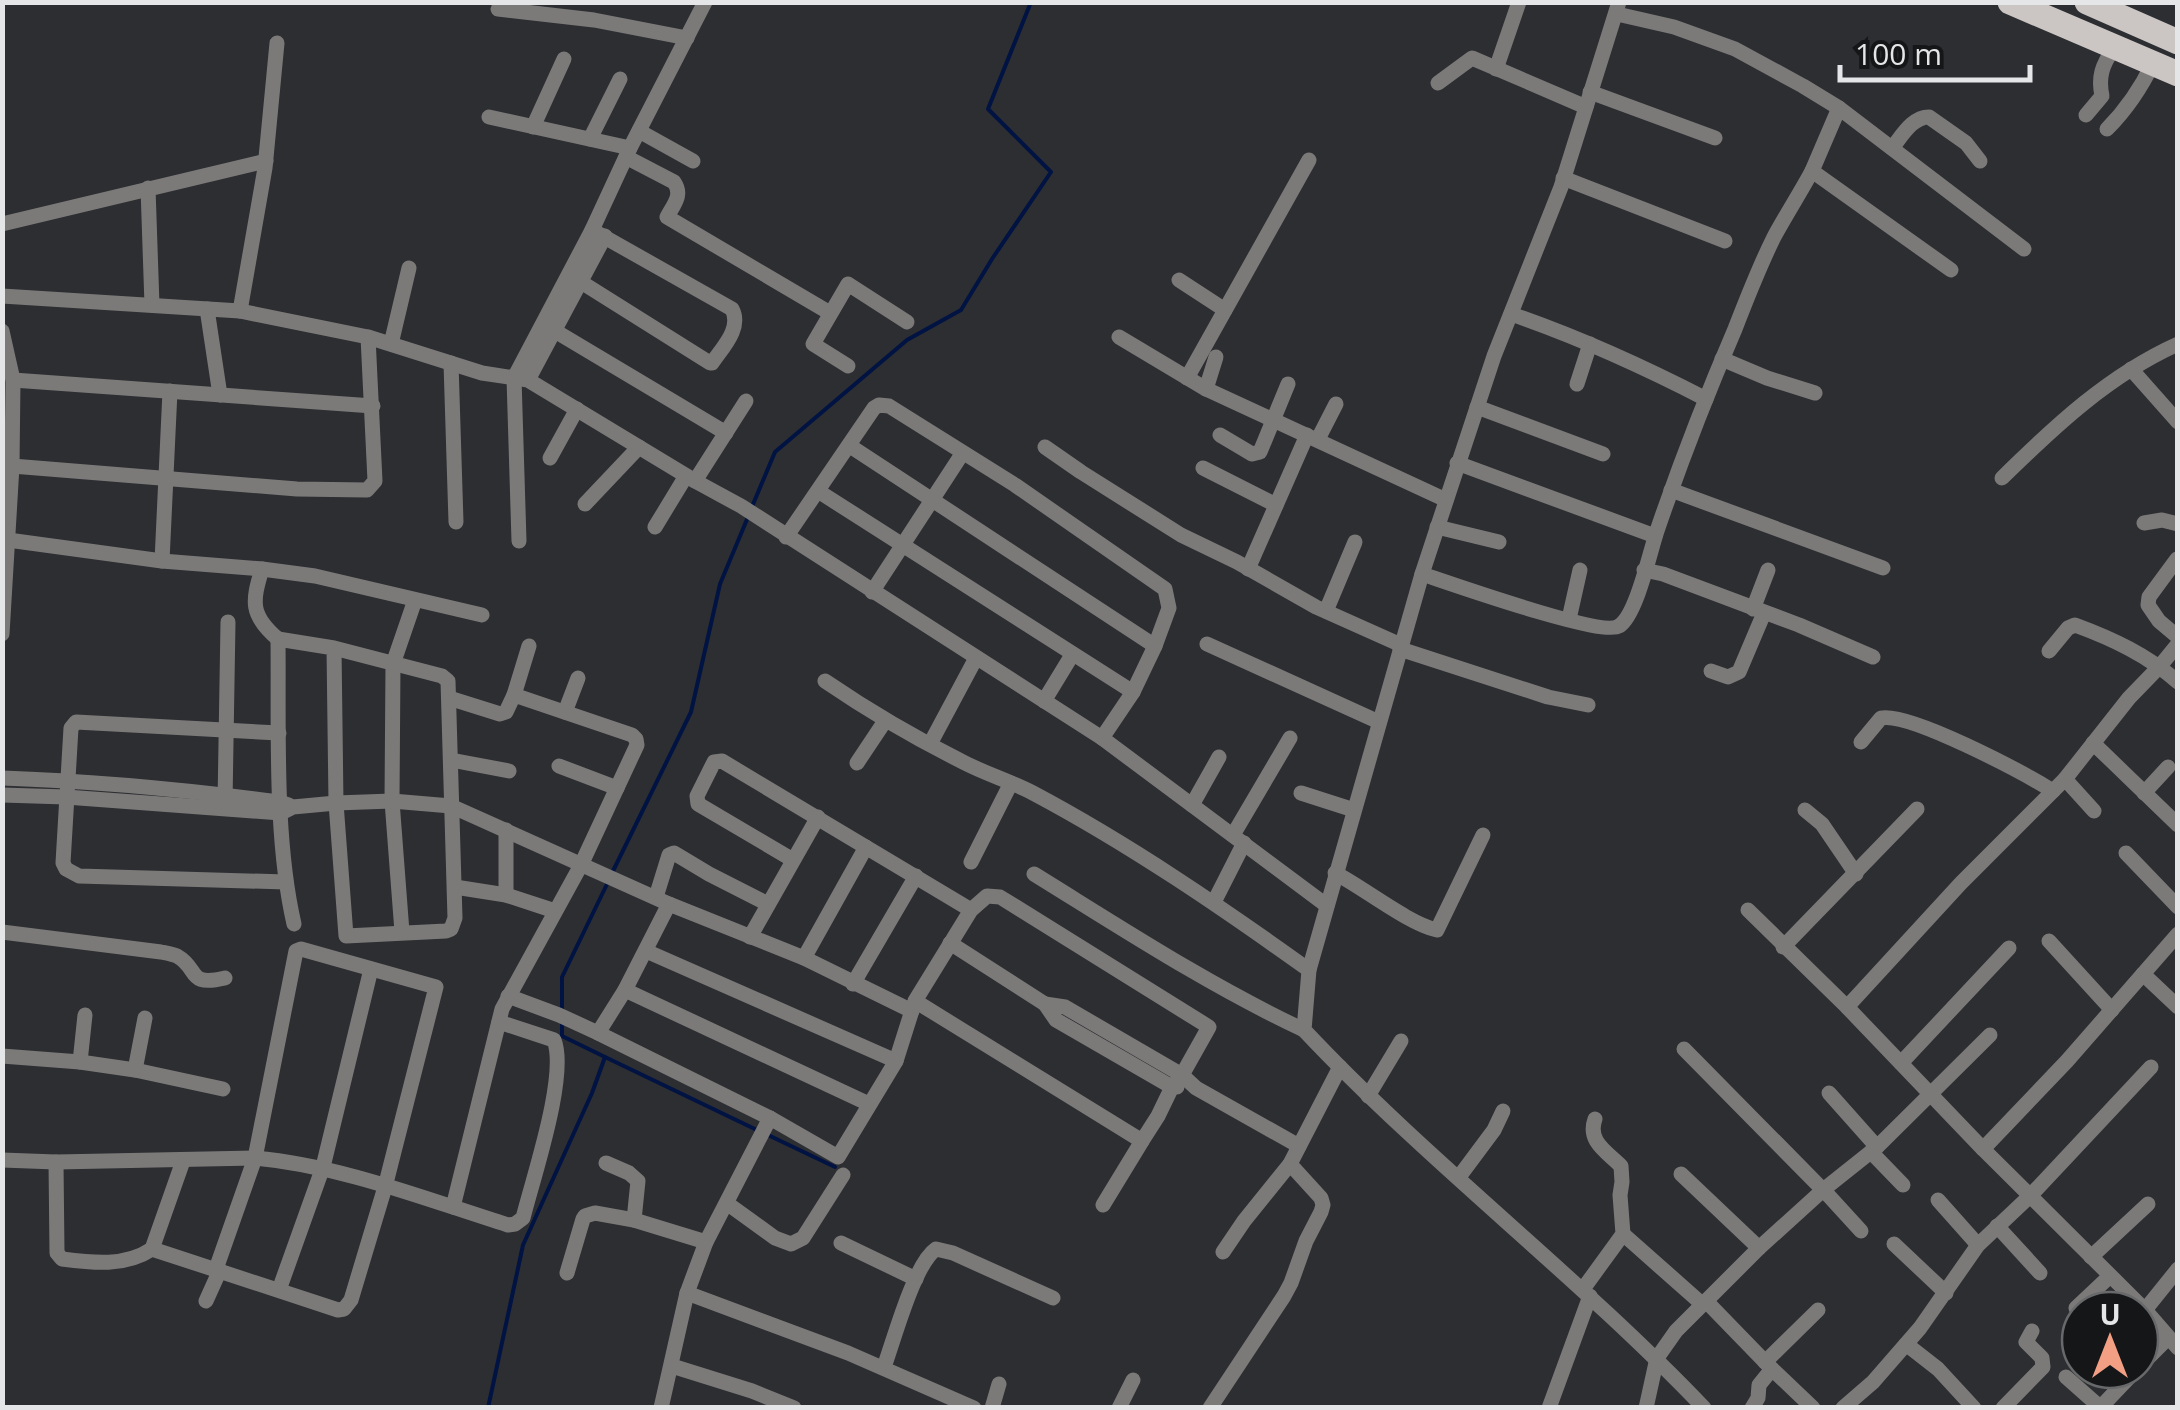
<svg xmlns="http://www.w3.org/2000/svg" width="2180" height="1410" font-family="'Open Sans',sans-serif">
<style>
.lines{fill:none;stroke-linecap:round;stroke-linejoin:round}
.stream{stroke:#001343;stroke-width:4}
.street{stroke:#7c7a79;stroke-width:15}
.primary{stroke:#cbc5c3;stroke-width:25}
</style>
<rect width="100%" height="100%" fill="#2c2e32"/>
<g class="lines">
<g class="stream">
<polyline points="751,509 775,452 907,340 961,310 992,259 1051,172 988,109 1031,2"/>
<polyline points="613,871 691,712 720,584 748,517"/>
<polyline points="562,1009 562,977 609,880"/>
<polyline points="605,1057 759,1131"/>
<polyline points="768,1135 835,1167"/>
<polyline points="488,1408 523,1245 592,1093 605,1057 562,1036 562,1024"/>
</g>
<g class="street">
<path d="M1619 2 1561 187 1494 356 1422 574 1309 970 1304 1030C1430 1164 1577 1275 1704 1408"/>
<polyline points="498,9 594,20 687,38"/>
<polyline points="1617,14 1674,27 1735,49 1803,86 1839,108 2024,249"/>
<polyline points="1496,69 1519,2"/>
<polyline points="1438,83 1472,58 1586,107"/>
<polyline points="1590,92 1715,138"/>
<polyline points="1839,108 1812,171 1951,270"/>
<path d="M2086 115 2102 96C2098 77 2102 65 2114 48"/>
<polyline points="489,117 630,148"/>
<polyline points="533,127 564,59"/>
<path d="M2107 129C2127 109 2141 88 2153 63"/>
<polyline points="639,131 693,161"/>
<polyline points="590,139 620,79"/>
<path d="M1892 148C1902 136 1912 117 1929 117L1966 143 1980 161"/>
<path d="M626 157 674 182C683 195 674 204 667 217L830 313"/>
<polyline points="1563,178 1725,241"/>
<polyline points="148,188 152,305"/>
<polyline points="2,224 266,161"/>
<polyline points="1179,280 1225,310"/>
<path d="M581 282 710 363H712C723 347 742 328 732 309L592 230"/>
<polyline points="2,296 240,311 368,337 482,373 528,380 695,481 741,506 1102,738 1326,905"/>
<polyline points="207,309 220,395"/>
<polyline points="240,311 265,168 277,43"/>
<path d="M1511 314C1578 337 1642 366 1706 399"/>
<polyline points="2,331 13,380 12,466 2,634"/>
<polyline points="555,331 726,433"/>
<polyline points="1119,337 1206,389 1446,500"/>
<polyline points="391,344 409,268"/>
<polyline points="1722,359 1767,378 1815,393"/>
<polyline points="451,363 456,522"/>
<polyline points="848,366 813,344 848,284 907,322"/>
<polyline points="2131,369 2178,422"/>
<polyline points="1187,378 1309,160"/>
<polyline points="13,380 373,406"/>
<polyline points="528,380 605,236"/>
<polyline points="1577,384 1590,344"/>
<polyline points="1206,389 1216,357"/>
<polyline points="1477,407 1603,454"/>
<polyline points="1220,435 1252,454 1260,452 1288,384"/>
<polyline points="1318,439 1336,404"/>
<polyline points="850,446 1155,646"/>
<polyline points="1045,447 1081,472 1181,535 1237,562 1316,607 1401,645"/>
<polyline points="550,458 577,409"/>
<polyline points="1457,463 1655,536"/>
<polyline points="12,466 297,489 367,490 375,481 368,337"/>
<polyline points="1203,468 1276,505"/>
<path d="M2002 478C2055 426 2109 375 2178 344"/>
<polyline points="695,481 746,401"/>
<polyline points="1671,490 1883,568"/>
<polyline points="818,491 1133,692"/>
<polyline points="585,504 639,447"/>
<polyline points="2144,523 2162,520 2178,524"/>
<polyline points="655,527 686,476"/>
<polyline points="1437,527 1499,542"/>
<polyline points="786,537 874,408 879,405 889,406 1015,485 1165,589 1169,608 1155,646 1133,692 1102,738"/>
<polyline points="8,540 162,561 262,569 315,576 482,615"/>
<polyline points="519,541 514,378 592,230 630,148 705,2"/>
<polyline points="2177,559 2149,597 2148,605 2159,621 2178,637"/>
<polyline points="162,561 170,391"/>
<path d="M262 569C252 602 250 615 278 639"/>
<polyline points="1248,569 1307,435"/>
<polyline points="1644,570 1663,574 1799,625 1873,657"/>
<path d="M1422 574C1449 583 1602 637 1619 626 1637 615 1650 550 1658 528 1681 461 1707 394 1735 329 1747 298 1759 267 1774 237 1786 215 1800 193 1812 171"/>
<polyline points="872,592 962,454"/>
<polyline points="1753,609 1768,570"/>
<polyline points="1326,611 1355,542"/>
<polyline points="1569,619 1580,570"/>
<polyline points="1207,644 1379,722"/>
<polyline points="1400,649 1548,697 1588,705"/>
<path d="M2049 651 2068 628 2075 625C2113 639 2147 655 2178 682"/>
<polyline points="1711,671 1728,677 1739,672 1764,613"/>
<path d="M825 681C869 711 915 738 963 762 986 774 1010 781 1033 793 1129 844 1221 907 1309 970"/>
<polyline points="449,698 500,714 506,712 514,695 529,646"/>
<polyline points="1044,701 1072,655"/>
<polyline points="565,712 578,678"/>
<polyline points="279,733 76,722 71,728 63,863 66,869 79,876 286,882"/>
<path d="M1861 742 1881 718C1910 712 2024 773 2053 791"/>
<polyline points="2093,743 2178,825"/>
<polyline points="930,744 976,658"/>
<polyline points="451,760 509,771"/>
<polyline points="857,763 885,721"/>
<polyline points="559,766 617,788"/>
<path d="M2 778C95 781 188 790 280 802L289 805"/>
<polyline points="2065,779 2094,811"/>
<polyline points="1301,793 1354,810"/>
<polyline points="2144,793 2168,767"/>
<polyline points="2,795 66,797 281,813 293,807 336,803 392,801 451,806 669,904 804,958 912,1011"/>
<polyline points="225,803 228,622"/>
<polyline points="1192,805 1219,757"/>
<polyline points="1805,810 1822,824 1856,874"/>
<polyline points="506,830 506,895"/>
<polyline points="1233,835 1290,738"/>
<polyline points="2126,853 2178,907"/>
<polyline points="793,860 698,804 697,796 714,762 722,761 971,910"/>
<polyline points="971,862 1011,783"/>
<path d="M1335 873C1364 888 1409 924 1437 930L1483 835"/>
<path d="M1034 874C1123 929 1210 986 1304 1030"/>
<polyline points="455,887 506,895 555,911"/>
<polyline points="656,897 669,855 674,853 709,874 768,904"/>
<polyline points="1214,902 1244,843"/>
<polyline points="669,904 625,990 598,1033 770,1118 838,1157 896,1061 915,1001 971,910 987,896 1000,897 1209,1027 1182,1075 1172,1087 1158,1116 1142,1141 915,1001"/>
<polyline points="1748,910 1847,1007 1983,1149 2145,1310 2178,1348"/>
<path d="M294 924C274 837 279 729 278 639L334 648 442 676 448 681 455 918 451 929 446 931 346 936 336 803 334 648"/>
<path d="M2 932 161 952C166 953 172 954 177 956 200 969 186 987 225 978"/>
<polyline points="402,932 392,801 393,664 415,600"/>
<polyline points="750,937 818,817"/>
<polyline points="2049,941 2112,1010"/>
<polyline points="950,943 1045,1004 1056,1020 1172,1087 1177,1087"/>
<polyline points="1783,947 1917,809"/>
<polyline points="646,951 896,1061"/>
<polyline points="804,958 866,847"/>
<polyline points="2143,974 2178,1007"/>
<polyline points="853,984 916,876"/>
<polyline points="625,990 869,1104"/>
<polyline points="508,996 559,1015 598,1033"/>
<polyline points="1045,1004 1065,1007 1182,1075 1196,1088 1299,1146"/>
<polyline points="1847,1007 1961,883 2065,779 2129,698 2160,666 2178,644"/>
<polyline points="1684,1049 1829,1196 1861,1231"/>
<polyline points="2,1056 80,1062 135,1070 223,1089"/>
<polyline points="80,1062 85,1015"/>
<polyline points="1901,1063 2009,948"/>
<polyline points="135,1070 145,1018"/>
<polyline points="1829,1093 1877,1147"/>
<polyline points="1368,1096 1401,1041"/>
<polyline points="770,1118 706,1242 687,1293 848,1353 974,1408"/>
<polyline points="1983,1149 2067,1061 2178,934"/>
<polyline points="1871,1152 1903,1185"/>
<path d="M2 1160 56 1162 255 1158C342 1166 425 1199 508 1225L515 1224 523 1218C533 1178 568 1075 554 1040L499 1022"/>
<path d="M56 1162 57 1253 62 1259C93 1263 125 1267 152 1249L338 1310 344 1309 351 1300 385 1187 436 987 301 949 296 951 255 1158 216 1269"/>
<polyline points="606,1163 629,1173 638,1181 634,1220"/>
<polyline points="1681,1174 1759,1248"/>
<polyline points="1459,1177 1494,1130 1503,1111"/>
<polyline points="1938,1200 1978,1245"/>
<polyline points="728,1204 775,1238 791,1244 803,1238 843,1175"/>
<polyline points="1103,1205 1142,1141"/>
<polyline points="453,1207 502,1009 581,865 637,745 636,739 632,735 514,695"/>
<polyline points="1997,1226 2040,1273"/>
<polyline points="1623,1234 1702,1304"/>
<polyline points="841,1243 916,1279"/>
<polyline points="1894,1244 1946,1293"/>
<polyline points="152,1249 183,1161"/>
<polyline points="1223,1252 1244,1221 1290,1164 1340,1067"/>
<polyline points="2091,1257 2148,1204"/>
<polyline points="567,1273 583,1219 585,1216 595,1213 634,1220 706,1242"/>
<path d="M1583 1289 1623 1234 1620 1195 1622 1182 1621 1166C1606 1151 1587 1141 1595 1119"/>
<polyline points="279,1290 323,1167 371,969"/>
<polyline points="206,1301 220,1270"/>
<polyline points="1706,1301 1772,1369 1813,1408"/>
<polyline points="2076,1308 2110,1276"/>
<polyline points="2145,1310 2178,1269"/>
<polyline points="1906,1344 1938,1369 1974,1408"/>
<polyline points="1765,1362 1818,1310"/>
<polyline points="672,1366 752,1391 794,1408"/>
<polyline points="2140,1366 2168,1338"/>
<path d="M884 1367C894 1340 914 1264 936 1249L953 1253 1053 1298"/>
<polyline points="2066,1377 2100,1407"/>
<polyline points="661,1408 687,1293"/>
<polyline points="992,1408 999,1384"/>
<polyline points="1119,1408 1133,1380"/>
<polyline points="1210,1408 1284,1296 1291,1283 1306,1241 1321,1212 1323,1205 1321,1198 1290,1164"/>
<polyline points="1549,1408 1590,1296"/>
<polyline points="1646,1408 1657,1358 1676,1331 1759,1248 1823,1190 1877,1147 1990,1035"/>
<polyline points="1752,1408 1758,1398 1759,1385 1772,1369"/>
<polyline points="1843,1408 1873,1382 1920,1328 1978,1245 2030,1196 2151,1067"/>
<polyline points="2003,1408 2043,1367 2042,1358 2026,1342 2032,1331"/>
<polyline points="2100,1408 2136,1370"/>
</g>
<g class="primary">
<polyline points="2010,2 2178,74"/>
<polyline points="2087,2 2178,42"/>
</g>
</g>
<rect width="2180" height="1410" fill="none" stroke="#e4e6e8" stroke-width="10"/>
<g transform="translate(2110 1340)"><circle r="48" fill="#151618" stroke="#68696b" stroke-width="2.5"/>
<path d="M0-8L18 38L0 25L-18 38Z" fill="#f39f84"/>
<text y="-15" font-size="28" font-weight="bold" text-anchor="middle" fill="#e4e6e8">U</text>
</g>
<path d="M1840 65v15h190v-15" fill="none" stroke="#e4e6e8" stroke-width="5"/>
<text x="1855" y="65" font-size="30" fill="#e4e6e8" stroke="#151618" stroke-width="8" paint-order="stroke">100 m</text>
</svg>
